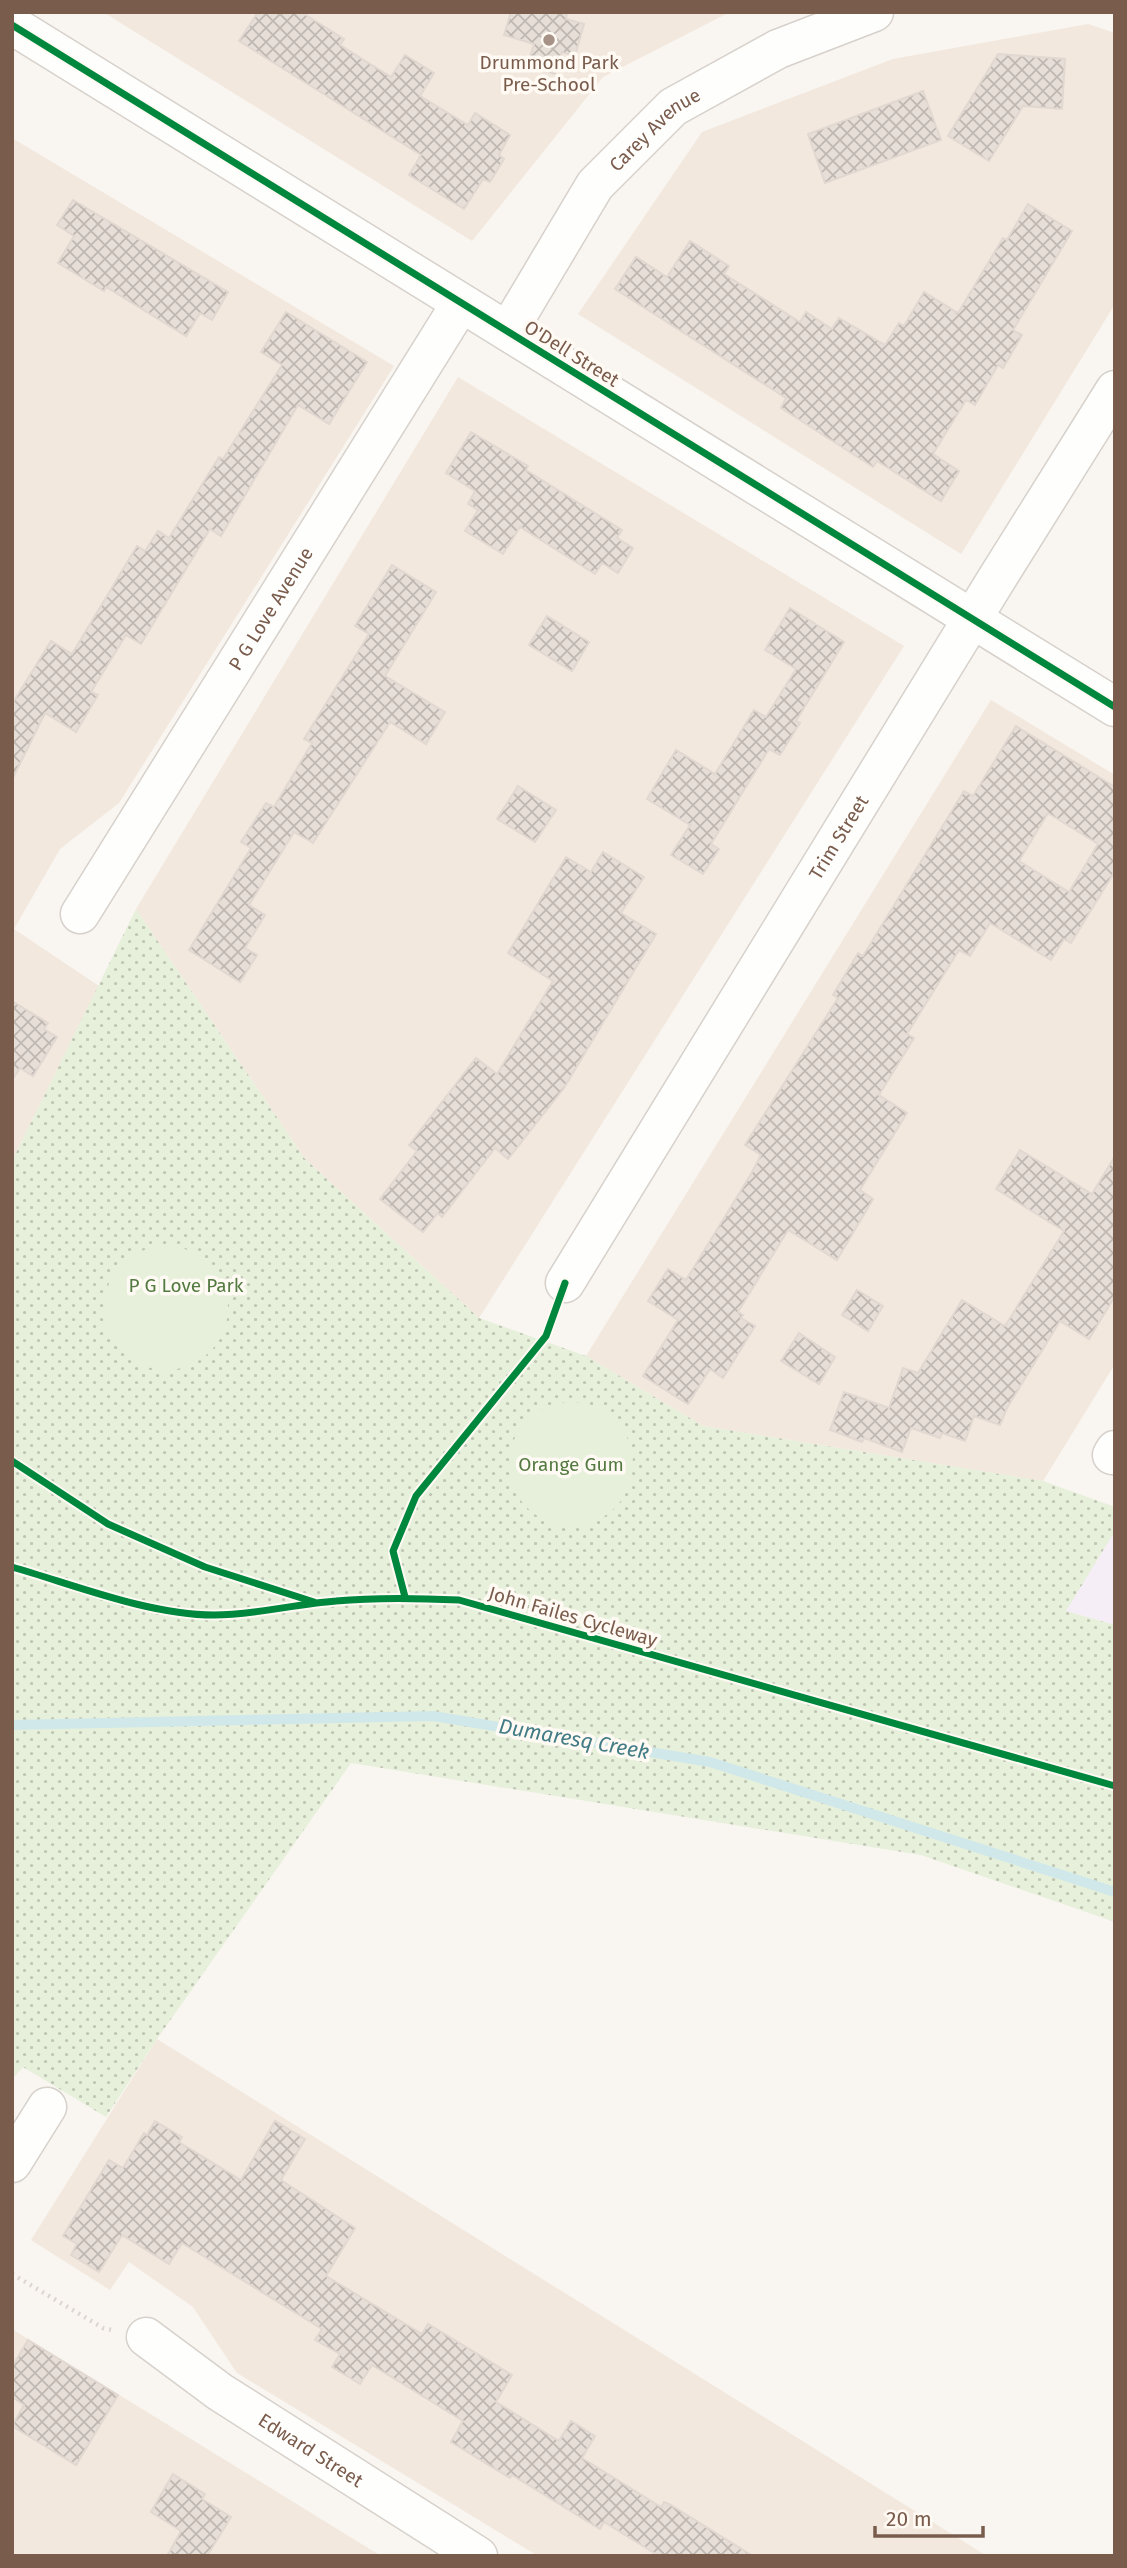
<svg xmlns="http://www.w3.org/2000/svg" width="1127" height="2568" font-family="'Fira Sans',sans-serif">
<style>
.residential{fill:#f2e8de}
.education{fill:#f6eef6}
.grass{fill:url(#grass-dots)}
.garden{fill:#e7f0db}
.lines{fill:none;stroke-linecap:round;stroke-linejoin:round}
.stream{stroke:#d0e8ea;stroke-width:10}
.building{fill:url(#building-cross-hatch);stroke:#e2d8d2;stroke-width:2;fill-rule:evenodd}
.street-casing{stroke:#d7d1cb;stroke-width:41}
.path{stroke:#dcd5d0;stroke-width:4.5;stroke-dasharray:2 5;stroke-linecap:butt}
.street{stroke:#fefefd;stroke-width:38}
.cycleway-casing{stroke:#fffaf3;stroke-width:11}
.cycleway{stroke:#00873e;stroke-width:7}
.poi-dot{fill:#a69286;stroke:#fffaf3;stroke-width:2.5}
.labels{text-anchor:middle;stroke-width:7;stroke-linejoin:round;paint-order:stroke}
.poi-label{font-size:19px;fill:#7a5c4d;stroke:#fffaf3}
.street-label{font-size:19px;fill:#7a5c4d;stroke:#fffaf3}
.park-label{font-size:19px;fill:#537a41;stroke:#fffaf3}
.water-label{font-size:21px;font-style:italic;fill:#437c86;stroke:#fffaf3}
</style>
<defs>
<pattern id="grass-dots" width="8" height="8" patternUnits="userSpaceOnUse" patternTransform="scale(1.75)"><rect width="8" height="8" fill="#e7f0db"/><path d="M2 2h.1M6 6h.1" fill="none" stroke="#c0c6b4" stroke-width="1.8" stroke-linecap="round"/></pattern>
<pattern id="building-cross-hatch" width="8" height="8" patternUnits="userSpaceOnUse" patternTransform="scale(1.75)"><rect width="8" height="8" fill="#e6ded7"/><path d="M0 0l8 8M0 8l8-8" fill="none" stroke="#bfb7b1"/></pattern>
</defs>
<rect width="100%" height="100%" fill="#f9f5f0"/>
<g class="residential">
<polygon points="103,12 730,12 603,77 472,241"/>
<polygon points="1088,24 1115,33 1115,304 961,554 578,314 702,132 893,59"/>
<polygon points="12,138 394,366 119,803 60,849 14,929 99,986 12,1161"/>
<polygon points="458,377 904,646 479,1318 305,1159 136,909"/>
<polygon points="991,700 1115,775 1115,1364 1043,1481 703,1426 586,1356"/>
<polygon points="157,2039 987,2556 538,2556 237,2373 193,2307 129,2262 110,2290 31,2240"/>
<polygon points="12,2329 381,2556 12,2556"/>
</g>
<polygon class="education" points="1115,1531 1115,1625 1065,1611"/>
<polygon class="grass" points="136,909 305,1159 479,1318 586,1356 703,1426 1043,1481 1115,1507 1115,1531 1066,1611 1115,1625 1115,1922 921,1855 351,1763 157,2039 106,2117 23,2067 12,2079 12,1161"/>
<g class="garden">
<circle cx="166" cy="1308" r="62"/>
<circle cx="571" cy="1464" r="62"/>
</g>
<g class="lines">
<polyline class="stream" points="12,1725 433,1716 710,1762 1115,1892"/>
</g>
<g class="building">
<polygon points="258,12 301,12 344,39 340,45 391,77 405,55 434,73 420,96 468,125 475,113 510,135 499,155 504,159 490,182 483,179 464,209 409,175 421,155 239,41"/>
<polygon points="511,12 567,12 566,19 584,24 575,56 562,52 555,74 527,66 534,44 504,35"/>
<polygon points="998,54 1065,59 1062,109 1023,106 989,161 948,136"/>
<polygon points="923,91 941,140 825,183 808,134"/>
<polygon points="73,200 228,292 212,320 200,313 186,336 106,287 104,291 58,263 74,236 57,225"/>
<polygon points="1028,204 1072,231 1013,330 1022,335 1003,368 998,365 975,405 966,400 933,454 959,471 941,501 877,461 873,467 781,408 786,398 615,289 636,257 667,277 690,241 729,266 724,274 800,322 806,312 832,329 839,318 885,345 899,323 904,326 924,292 958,313 1003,238 1007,240"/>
<polygon points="286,312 367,362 329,424 298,405 221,536 210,529 141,644 126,635 91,692 98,695 76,732 45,713 12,780 12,704 51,641 72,654 137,546 145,551 158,531 169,538 219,457 223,459 282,365 261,352"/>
<polygon points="471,432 528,466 526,470 622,530 617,538 633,548 618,573 602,563 595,574 520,527 503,554 465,531 478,510 468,504 475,491 446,473"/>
<polygon points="392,565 436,592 385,676 445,712 426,744 390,722 313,843 294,832 249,905 265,915 245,948 257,955 240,982 189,950 251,848 241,842 266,803 274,807 312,743 304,739 369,634 355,626"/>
<polygon points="790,608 844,642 796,721 800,723 780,755 769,749 711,844 719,849 703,874 671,855 690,825 647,799 676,750 715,774 754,710 766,717 796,669 765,650"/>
<polygon points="547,616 589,642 572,671 529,645"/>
<path d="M1016 726 1115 787V871L1071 943 1064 939 1051 960 990 923 970 956 959 950 907 1034 914 1038 879 1095 907 1113 860 1190 873 1199 837 1260 788 1230 738 1312 743 1315 741 1318 755 1326 723 1378 710 1369 688 1404 643 1376 678 1320 648 1301 668 1269 686 1280 751 1174 761 1155 745 1145 838 998 833 995 858 953 863 956 964 791 973 796ZM1048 813 1098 844 1069 892 1019 861Z"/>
<polygon points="518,786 556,810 535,842 497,819"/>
<polygon points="603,852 644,877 621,913 656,934 564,1088 508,1159 495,1148 442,1217 438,1213 423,1232 380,1199 417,1151 409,1145 476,1058 497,1074 553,981 508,953 566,857 591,872"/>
<polygon points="12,1001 48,1023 44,1029 57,1037 33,1076 20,1068 12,1080"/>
<polygon points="1020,1150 1092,1194 1115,1156 1115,1296 1089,1339 1060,1321 1007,1408 1000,1425 974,1416 965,1441 942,1433 940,1438 911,1428 902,1452 864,1438 862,1442 830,1430 844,1392 889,1408 903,1368 918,1373 962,1300 1005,1326 1064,1231 996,1189"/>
<polygon points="857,1290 883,1306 868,1331 842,1315"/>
<polygon points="799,1333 835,1357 819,1384 781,1361"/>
<polygon points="155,2121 182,2137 179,2142 241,2180 275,2121 305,2139 281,2180 355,2228 326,2276 422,2334 428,2324 512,2375 496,2402 559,2441 571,2421 595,2436 582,2458 661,2507 664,2502 669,2504 753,2556 659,2556 604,2522 600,2529 512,2475 510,2478 451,2442 463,2421 372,2365 360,2384 332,2367 340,2354 315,2340 322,2329 182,2243 169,2264 122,2235 99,2272 71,2255 77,2244 63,2236 109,2160 123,2168 144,2133 147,2135"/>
<polygon points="28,2340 118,2395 76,2465 12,2426 24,2405 12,2397 12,2367"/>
<polygon points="173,2474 205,2494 202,2499 231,2517 207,2556 167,2556 181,2531 151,2512"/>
</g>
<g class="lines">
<g class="street-casing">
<g id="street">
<polyline points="12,25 1115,707"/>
<path id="s1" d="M508 331 595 185 673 107 778 49 874 12"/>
<path id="s2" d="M80 914 461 303"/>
<path id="s3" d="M565 1283 996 580 1115 390"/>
<polyline points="1112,1455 1115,1450"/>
<polyline points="12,2163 47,2107"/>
<path id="s4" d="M146 2337 220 2392 478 2556"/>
</g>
</g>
<polyline class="path" points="12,2274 103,2328 112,2330"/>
<use href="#street" class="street"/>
<g class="cycleway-casing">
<g id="cycleway">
<polyline points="12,25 1115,707"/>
<polyline points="12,1461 108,1524 205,1567 314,1602"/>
<path d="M12 1567C75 1585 149 1615 214 1615 255 1615 295 1604 336 1601 377 1597 418 1598 459 1600L1115 1786"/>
<polyline points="405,1597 393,1551 416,1496 546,1336 565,1283"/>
</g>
</g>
<use href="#cycleway" class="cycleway"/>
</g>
<circle class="poi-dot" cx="549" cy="40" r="7"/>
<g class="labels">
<g class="poi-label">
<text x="549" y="69">Drummond Park<tspan x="549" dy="22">Pre-School</tspan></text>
</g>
<g class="street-label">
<text dy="7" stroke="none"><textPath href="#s1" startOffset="252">Carey Avenue</textPath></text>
<text transform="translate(572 353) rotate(32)" y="7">O'Dell Street</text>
<text dy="7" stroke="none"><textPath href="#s2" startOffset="360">P G Love Avenue</textPath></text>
<text dy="7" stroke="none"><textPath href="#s3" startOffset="523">Trim Street</textPath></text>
<text transform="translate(573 1616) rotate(16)" y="7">John Failes Cycleway</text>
<text dy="7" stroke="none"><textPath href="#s4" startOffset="200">Edward Street</textPath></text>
</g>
<g class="park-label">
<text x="186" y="1292">P G Love Park</text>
<text x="571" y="1471">Orange Gum</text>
</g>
<g class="water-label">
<text transform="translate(574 1739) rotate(10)" y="7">Dumaresq Creek</text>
</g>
</g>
<rect width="1127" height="2568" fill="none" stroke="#7a5c4d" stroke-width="28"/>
<path d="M875 2526v10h108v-10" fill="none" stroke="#7a5c4d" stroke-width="3.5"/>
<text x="886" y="2526" font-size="21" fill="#7a5c4d" stroke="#fffaf3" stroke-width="5" paint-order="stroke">20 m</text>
</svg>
